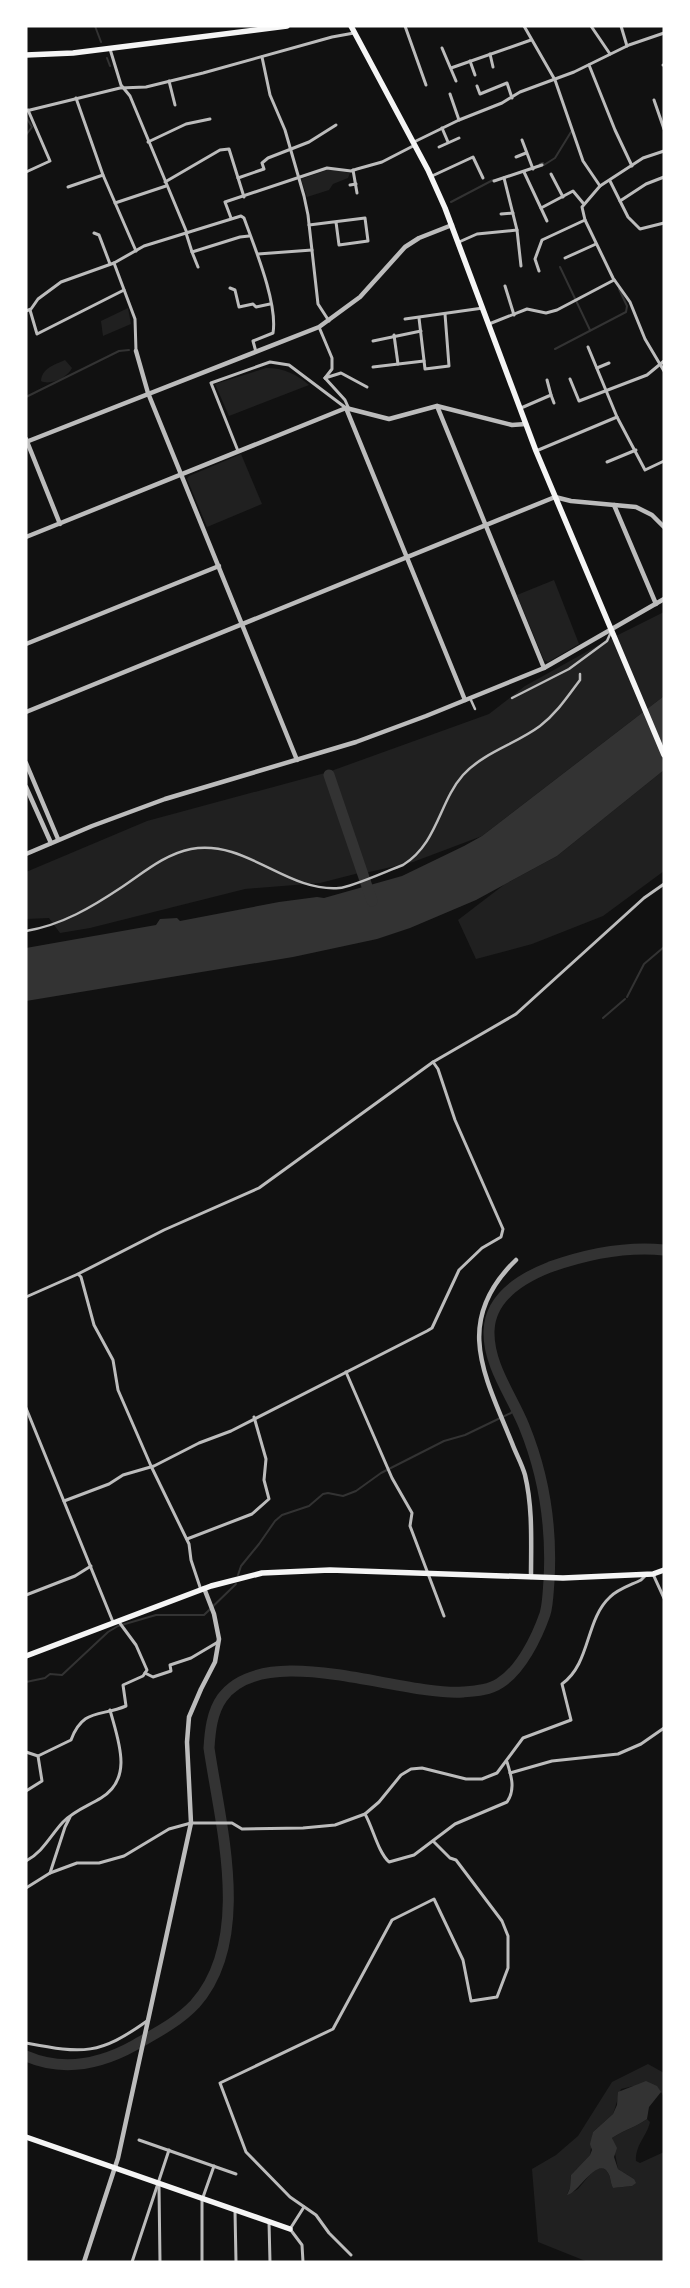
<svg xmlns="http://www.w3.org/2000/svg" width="690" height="2288" font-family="Lato,sans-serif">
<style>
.green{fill:#202020}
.water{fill:#333}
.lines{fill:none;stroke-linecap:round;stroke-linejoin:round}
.stream{stroke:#333;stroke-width:2}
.river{stroke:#333;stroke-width:11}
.pedestrian{stroke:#bcbcbc;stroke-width:2.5}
.minor{stroke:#bcbcbc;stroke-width:3}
.tertiary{stroke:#bcbcbc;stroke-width:4.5}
.primary{stroke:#f5f5f5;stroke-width:5.5}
.trunk{stroke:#f5f5f5;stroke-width:5.5}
</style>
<rect width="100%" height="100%" fill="#111"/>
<g class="green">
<polygon points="330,169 350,173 348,178 333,184 329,190 307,197 301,179"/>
<polygon points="128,308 131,324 103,336 101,321"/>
<path d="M65 360 72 368C68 377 50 386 41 381 42 368 54 365 65 360Z"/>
<path d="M266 368C284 368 296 374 309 385L229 416 215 384Z"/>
<polygon points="241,454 262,504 207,527 187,479 189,476"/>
<polygon points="554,580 579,644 548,662 544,660 517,595"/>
<polygon points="664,612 664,696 482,836 413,862 365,873 331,771 489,714 525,686 604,642"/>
<polygon points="664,770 664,871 603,916 532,944 476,959 458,920 505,884 557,856"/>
<polygon points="325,773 359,873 320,883 245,889 90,928 60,933 49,918 26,919 26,872 147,821"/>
<path d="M648 2064 664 2073V2097L661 2092 633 2086 621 2089 613 2114 593 2132 590 2155 571 2175 570 2188 567 2194C570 2193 575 2191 578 2189 583 2185 599 2157 608 2173 611 2177 610 2183 613 2188L632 2186 634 2179 618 2169 612 2138C624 2130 636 2127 647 2119L650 2122C647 2136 635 2145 636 2161L640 2163 664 2152V2262H588L538 2242 532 2169 556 2155 578 2136 612 2082Z"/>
</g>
<g class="water">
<polygon points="664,696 664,770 557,856 476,900 410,928 377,939 293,957 26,1001 26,948 156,925 160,919 177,918 180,921 279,902 317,897 324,898 402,876 464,846 482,836"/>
<path d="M646 2081 657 2086 661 2092 649 2107 647 2119C636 2127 624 2130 612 2138L617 2148 614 2157 618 2169 634 2179 636 2183 632 2186 613 2188C610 2183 611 2177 608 2173 598 2155 577 2195 567 2195L570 2188 571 2175 590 2155 592 2150 590 2144 593 2132 613 2114 617 2105 618 2092Z"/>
</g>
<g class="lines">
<g class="stream">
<polyline points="95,26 101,42"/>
<polyline points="107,58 110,66"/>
<polyline points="26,117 32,127 26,135"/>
<polyline points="540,164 543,163 544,165 555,158 571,132"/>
<polyline points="451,202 493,180"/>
<polyline points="560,267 590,330"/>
<polyline points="555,349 626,312 627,306 619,289"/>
<polyline points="26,397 119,351 129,350"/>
<polyline points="627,997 644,964 664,947"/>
<polyline points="603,1018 625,999"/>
<polyline points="238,1575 241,1566 259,1544 275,1521 282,1515 309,1506 323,1494 328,1493 343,1496 356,1491 381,1473 444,1441 465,1435 492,1422 511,1413 515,1406"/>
<polyline points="26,1682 45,1678 50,1674 62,1675 108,1632 118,1626 156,1615 204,1615 236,1584"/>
</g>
<g class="river">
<polyline points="329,775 372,901"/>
<path d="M26 2056C63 2072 101 2064 135 2045 156 2033 178 2022 195 2004 253 1939 220 1824 209 1748 210 1731 212 1712 222 1698 265 1639 399 1696 463 1692 475 1691 490 1690 500 1683 521 1670 537 1637 545 1614 548 1604 548 1592 549 1581 552 1529 544 1475 524 1426 512 1396 488 1365 489 1331 490 1297 522 1278 550 1267 587 1254 624 1246 664 1250"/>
</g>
<g class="pedestrian">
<polyline points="470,698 475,709"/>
<polyline points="512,698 569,669 607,641 611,632"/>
<path d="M26 931C62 925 92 907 122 887 143 873 165 854 191 849 246 839 286 892 339 888 352 887 389 870 403 865 438 843 439 802 463 775 484 752 516 744 540 726 557 713 568 696 580 680V674"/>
</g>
<g class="minor">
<polyline points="405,26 426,85"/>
<polyline points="524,26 555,80 583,161 600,186"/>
<polyline points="591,26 610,54"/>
<polyline points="621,26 627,46"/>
<polyline points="442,48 456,81"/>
<polyline points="110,49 121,85 130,96 187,233"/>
<polyline points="490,54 493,67"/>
<polyline points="262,57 270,95 285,130 304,196 308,215 318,304 329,321"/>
<polyline points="470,61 475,75"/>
<polyline points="589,65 615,130 632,166"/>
<polyline points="663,65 664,65"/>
<polyline points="451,68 531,40"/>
<polyline points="169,81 175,105"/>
<polyline points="477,86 480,94 507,83 512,98"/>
<polyline points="450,94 459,120"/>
<polyline points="76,98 103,175 136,251"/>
<polyline points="654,100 664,129"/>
<polyline points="26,111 120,88 146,87 203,73 332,37 354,33"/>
<polyline points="442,128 448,142"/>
<polyline points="522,140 533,169"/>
<polyline points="148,142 186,124 210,119"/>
<polyline points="414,142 459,120 502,103 520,92 574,72 629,45 664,33"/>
<polyline points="439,147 459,138"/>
<polyline points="664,151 643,158 600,186 582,207 585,220 613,278 630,302 645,339 664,371"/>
<polyline points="516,157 526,153"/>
<polyline points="353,170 357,193"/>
<polyline points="26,172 50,161 28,110"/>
<polyline points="524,172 547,221"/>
<polyline points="551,174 563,197"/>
<polyline points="432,176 473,157 483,178"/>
<polyline points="238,178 264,169 262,163 268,158 309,142 336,125"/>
<polyline points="504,178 517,230 521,266"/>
<polyline points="494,181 542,165"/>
<polyline points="610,181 628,217 640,229 664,223"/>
<polyline points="165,182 220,150 229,149 244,197"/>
<polyline points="350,185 356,184"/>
<polyline points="68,187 103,175"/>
<polyline points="620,201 646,184 664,177"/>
<polyline points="115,203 166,186"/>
<polyline points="541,208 573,191 583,203"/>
<polyline points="501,214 513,213"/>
<polyline points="231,218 225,202 327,168 351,171 357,169 382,162 415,145"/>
<polyline points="309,225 365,218 368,241 339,245 336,222"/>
<polyline points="94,233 99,235 110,264"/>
<polyline points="186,233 192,252 240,237 249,236"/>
<polyline points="459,242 477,234 517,230"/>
<polyline points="192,252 198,267"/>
<polyline points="258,254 312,250"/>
<polyline points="565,258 596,244"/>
<polyline points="114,263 135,319 136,351"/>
<polyline points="539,271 535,259 542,240 585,220"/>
<polyline points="505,286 514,315"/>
<polyline points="230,288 235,290 239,307 253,304 256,307 270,304"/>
<polyline points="30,310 37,334 124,290"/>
<path d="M26 311 31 309 38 299 61 282 114 263 144 246 241 216 244 218C254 246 278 303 273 333L253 341 256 352"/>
<polyline points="419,318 425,369 449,366 445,314"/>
<polyline points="405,319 483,308"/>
<polyline points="489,324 527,309 546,313 557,310 614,280"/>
<polyline points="319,327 332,358 332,369 325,378"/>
<polyline points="394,335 398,364"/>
<polyline points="373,341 421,331"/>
<polyline points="588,347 617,417 645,470 664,461"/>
<polyline points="373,367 424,361"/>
<polyline points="597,368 609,363"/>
<polyline points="325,378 341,373 367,387"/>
<polyline points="325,378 345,400 349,409"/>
<polyline points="570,379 579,401 647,375 664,361"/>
<polyline points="551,395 554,403"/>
<polyline points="521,408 551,395 547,380"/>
<polyline points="238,451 211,383 270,362 289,365 346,408"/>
<polyline points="536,451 617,417"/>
<polyline points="607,462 636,450"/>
<polyline points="78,1274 81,1277 94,1325 113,1360 118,1390 151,1466 189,1544 191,1560 201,1590"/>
<polyline points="26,1297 78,1274 164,1230 259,1188 433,1062 516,1014 644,898 664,884"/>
<polyline points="346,1372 392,1478 412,1513 410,1526 444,1616"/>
<polyline points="26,1408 113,1622"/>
<polyline points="64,1501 109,1484 123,1475 154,1466 199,1443 231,1431 427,1331 432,1328 459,1270 482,1248 501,1237 503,1229 455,1120 438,1069 433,1062"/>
<polyline points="187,1539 252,1514 269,1499 264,1480 266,1459 254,1417"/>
<polyline points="653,1574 664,1598"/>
<polyline points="26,1595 75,1576 91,1566"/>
<polyline points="145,1673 153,1677 171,1671 170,1665 191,1658 218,1642"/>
<path d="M26 1752 38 1756 71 1740C83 1708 100 1717 126 1706L123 1685 143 1676 147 1670 136 1645 119 1622"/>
<polyline points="510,1773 552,1761 618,1754 641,1744 664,1728"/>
<polyline points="26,1791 42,1781 38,1756"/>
<path d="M365 1814C373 1828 378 1852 389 1862L414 1855 455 1824 507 1802C516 1789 511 1775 507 1762"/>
<path d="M26 1861C43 1852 50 1836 63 1822 75 1810 88 1806 101 1798 134 1778 118 1740 110 1710"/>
<polyline points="50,1873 65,1827 70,1817"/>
<path d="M26 1888 50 1873 77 1863H99L124 1856 169 1829 191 1823H232L242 1829 303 1828 335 1825 365 1814 379 1802 401 1775 411 1769 422 1768 466 1779H482L497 1773 523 1738 571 1720 562 1684C591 1663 585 1620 610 1597 618 1589 631 1585 641 1580L645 1576"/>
<path d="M26 2043C84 2054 99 2055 147 2021"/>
<polyline points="139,2140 236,2174"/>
<polyline points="159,2187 160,2262"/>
<polyline points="235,2211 236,2262"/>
<polyline points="269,2222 270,2262"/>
<polyline points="351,2255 329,2233 316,2215 290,2197 246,2152 220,2083 333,2029 392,1920 434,1899 463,1960 471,2001 497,1997 508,1968 508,1936 502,1921 456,1860 450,1858 433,1841"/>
<polyline points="132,2262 169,2150"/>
<polyline points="202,2262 202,2200 214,2166"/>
<polyline points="303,2262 302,2245 290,2229 304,2207"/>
</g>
<g class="tertiary">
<polyline points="136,351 148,393 297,760"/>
<polyline points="437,406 544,668"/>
<polyline points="346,408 465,700"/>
<polyline points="26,439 60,524"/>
<polyline points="26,442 319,327 360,297 405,247 419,238 452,225"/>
<polyline points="614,505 656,604"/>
<polyline points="26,537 346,408 389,419 437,406 512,425 526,424"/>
<polyline points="26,644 219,566"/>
<polyline points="26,712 555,497 571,501 636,507 652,515 664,527"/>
<polyline points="26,763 58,839"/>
<polyline points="26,787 51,843"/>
<polyline points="26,854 92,826 165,799 356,742 426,716 544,668 664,599"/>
<path d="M516 1260C453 1321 484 1374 512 1443 516 1454 522 1464 525 1475 533 1508 531 1544 531 1577"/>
<polyline points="84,2262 118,2158 191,1823 187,1742 189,1717 201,1689 215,1662 219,1639 214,1614 204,1588"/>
</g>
<g class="primary">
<polyline points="351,26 428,170 445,208 536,451 664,755"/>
<polyline points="26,1656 211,1586 262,1573 330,1570 563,1578 653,1574 664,1570"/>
<polyline points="26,2137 290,2229"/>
</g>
<polyline class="trunk" points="26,55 73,53 287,26"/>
</g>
<rect width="690" height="2288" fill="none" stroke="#ffffff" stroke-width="55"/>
</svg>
